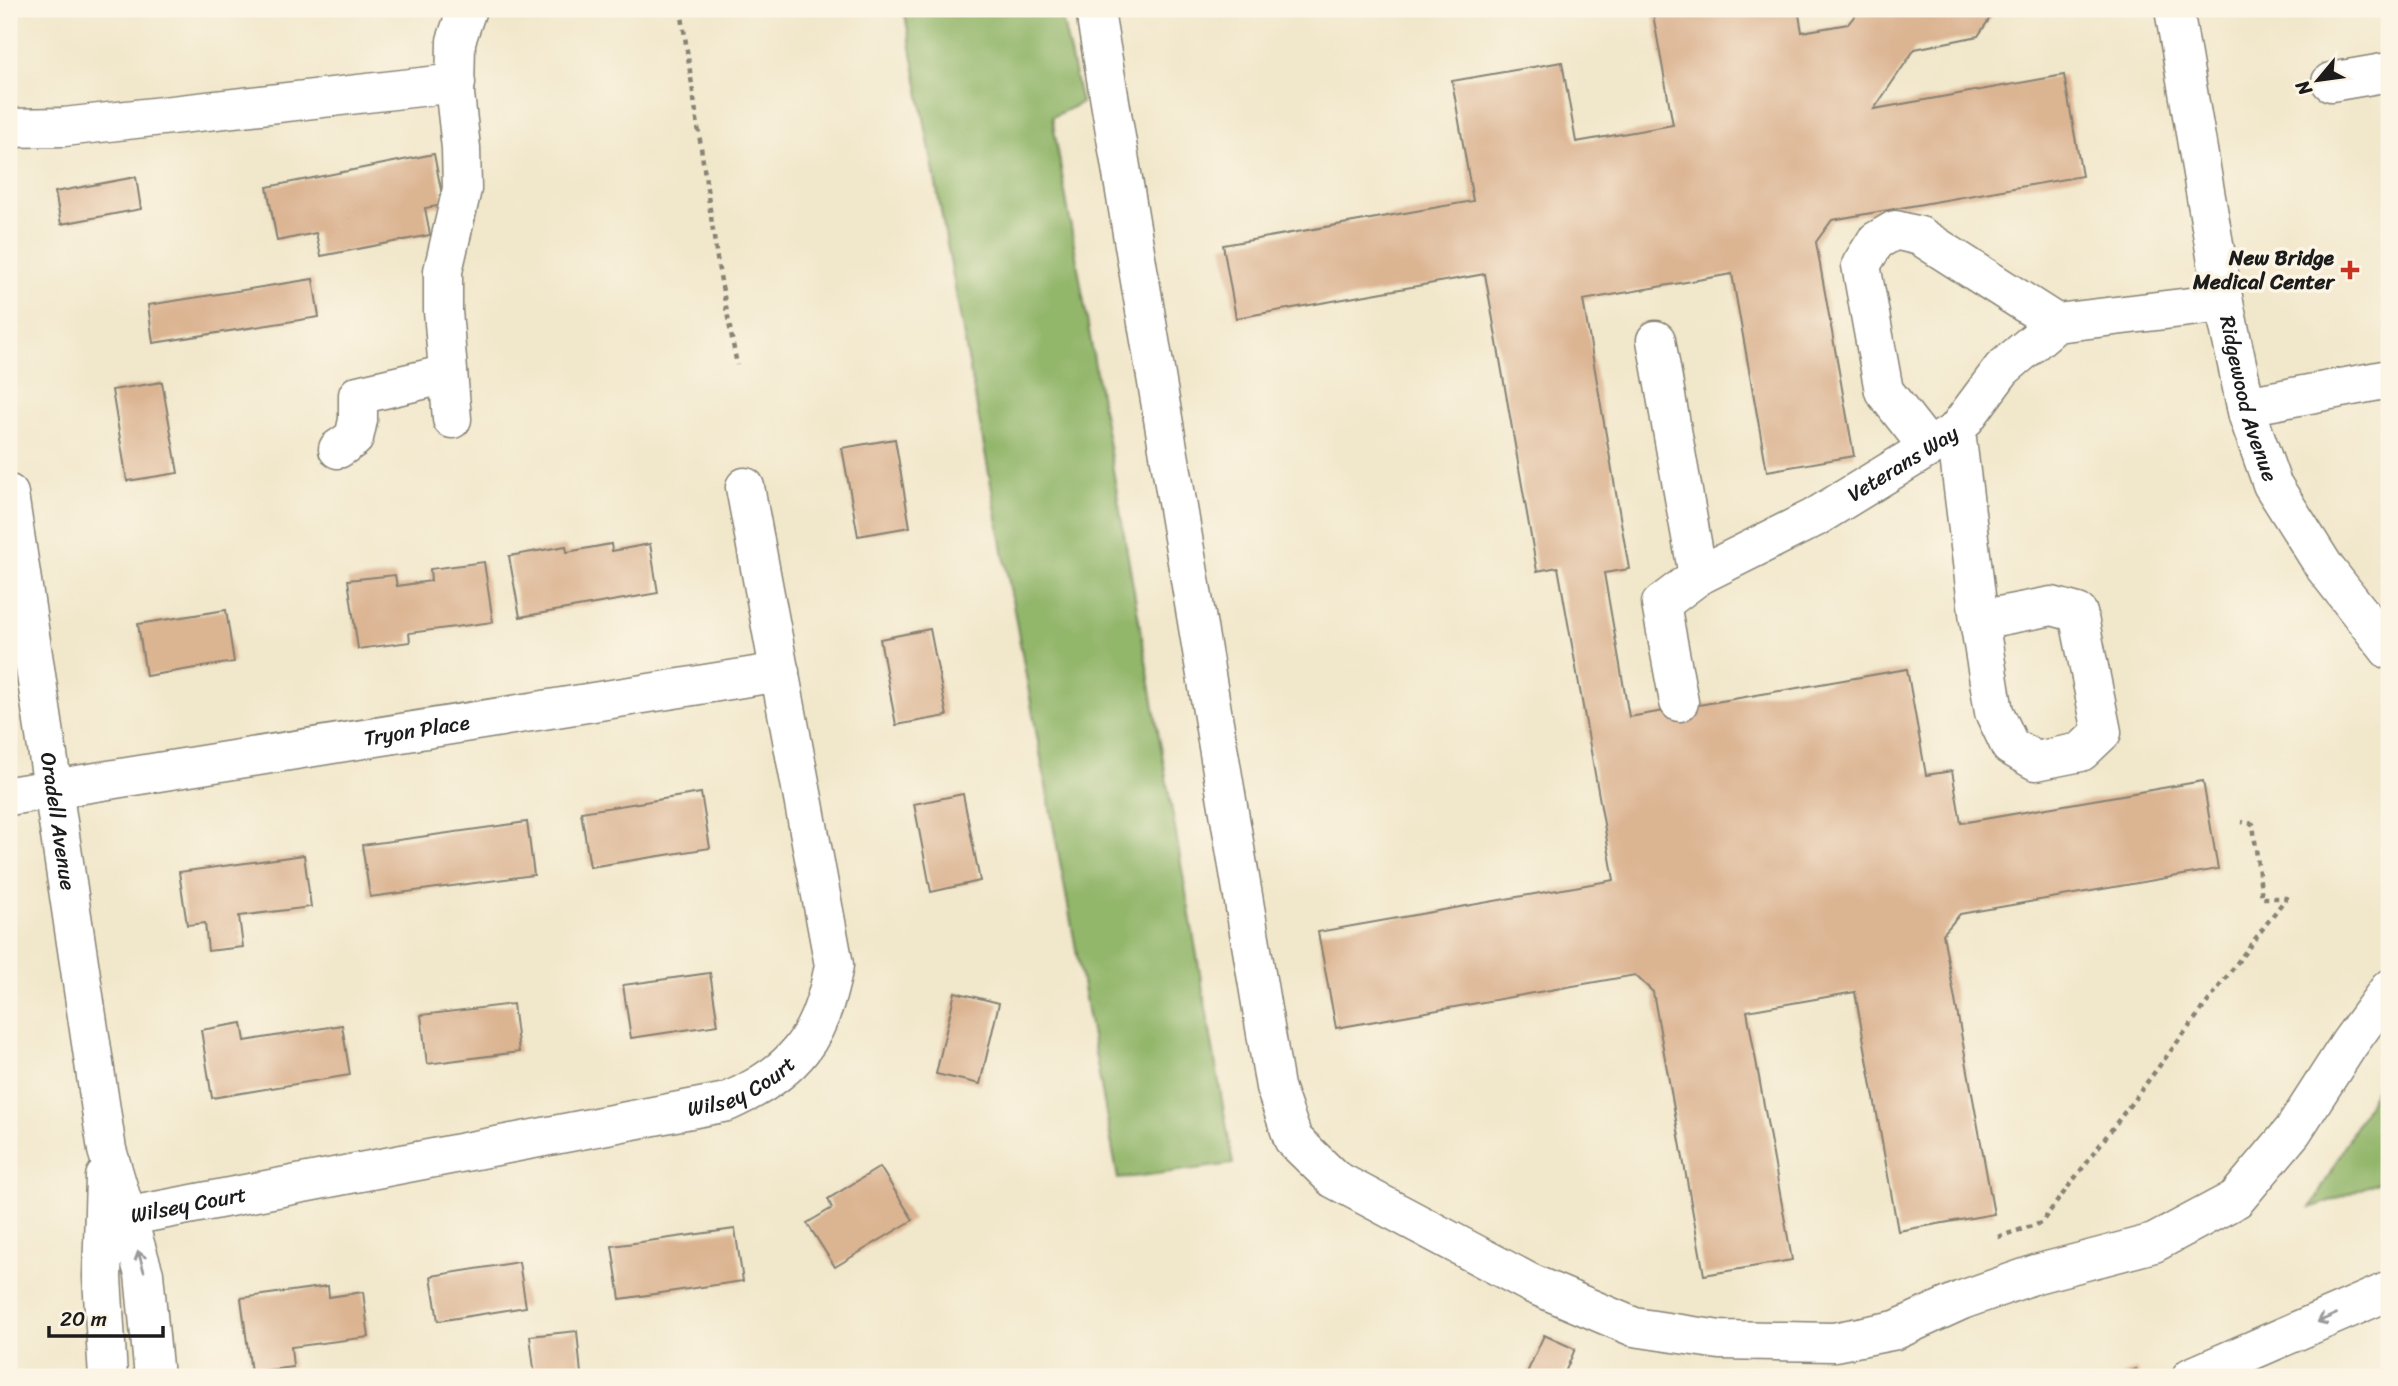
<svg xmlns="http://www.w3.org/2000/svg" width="2398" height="1386" font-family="Sriracha,sans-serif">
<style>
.forest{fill:#92b66a;stroke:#576943;stroke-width:2}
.building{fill:#dbb492}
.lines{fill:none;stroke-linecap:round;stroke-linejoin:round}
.minor-casing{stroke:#868274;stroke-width:41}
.major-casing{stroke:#868274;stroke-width:41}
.highway-casing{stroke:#868274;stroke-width:41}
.path{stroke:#868274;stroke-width:4.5;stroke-dasharray:5 5;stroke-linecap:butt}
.minor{stroke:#fff;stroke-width:38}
.major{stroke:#fff;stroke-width:38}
.highway{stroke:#fff;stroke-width:38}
.oneway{stroke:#999}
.poi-dot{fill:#c8321e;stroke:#fcf5e5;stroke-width:2.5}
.labels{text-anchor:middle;stroke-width:7;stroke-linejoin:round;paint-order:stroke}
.poi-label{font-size:21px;font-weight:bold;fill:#1c1c1c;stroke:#fcf5e5;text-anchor:end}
.street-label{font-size:21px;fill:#1c1c1c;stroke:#fcf5e5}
</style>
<rect width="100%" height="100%" fill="#fcf5e5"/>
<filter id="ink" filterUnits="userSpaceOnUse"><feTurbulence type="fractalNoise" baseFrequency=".0143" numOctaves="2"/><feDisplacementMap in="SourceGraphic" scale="14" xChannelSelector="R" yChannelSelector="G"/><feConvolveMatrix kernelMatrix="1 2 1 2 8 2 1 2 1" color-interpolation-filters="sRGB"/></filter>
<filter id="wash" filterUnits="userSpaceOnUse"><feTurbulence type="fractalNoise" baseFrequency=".00686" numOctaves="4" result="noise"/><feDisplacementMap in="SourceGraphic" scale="28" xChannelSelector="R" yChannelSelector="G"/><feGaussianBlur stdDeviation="1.57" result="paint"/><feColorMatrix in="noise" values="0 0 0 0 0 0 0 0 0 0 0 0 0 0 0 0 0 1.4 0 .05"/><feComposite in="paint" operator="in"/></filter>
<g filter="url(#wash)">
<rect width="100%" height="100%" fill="#f1e7cb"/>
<g class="forest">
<polygon points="904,9 1060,9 1081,103 1052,117 1233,1164 1118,1179"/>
<polygon points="2389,1065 2389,1178 2311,1208"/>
</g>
<g id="blocks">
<g class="building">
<polygon points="1652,9 1798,9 1802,32 1848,24 1860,9 1996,9 1978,36 1915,49 1874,109 2064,75 2082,176 1832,220 1816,242 1854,456 1767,471 1732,274 1583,300 1629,569 1604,573 1629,717 1907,669 1926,775 1952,771 1961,823 2203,781 2218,869 1960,914 1943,934 1994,1214 1898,1231 1855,992 1747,1011 1792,1260 1704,1275 1653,992 1635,975 1336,1028 1318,932 1614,880 1558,567 1537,571 1485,274 1236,318 1223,245 1473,201 1452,81 1562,62 1576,142 1673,125"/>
<polygon points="434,154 444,205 425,208 430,235 321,256 316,233 277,241 267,187"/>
<polygon points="136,177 141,209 61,224 55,192"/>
<polygon points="313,279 319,317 153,343 148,305"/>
<polygon points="162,382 178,473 127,481 112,390"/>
<polygon points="895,439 910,527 858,536 842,448"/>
<polygon points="611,544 612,551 650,544 658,593 520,617 509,556 566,546 567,552"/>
<polygon points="484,562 493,622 409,633 410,642 358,649 348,580 395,575 397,586 431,581 430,569"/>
<polygon points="226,610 234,662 146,676 138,624"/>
<polygon points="930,629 947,716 896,725 880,639"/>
<polygon points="701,793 710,848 590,867 581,812"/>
<polygon points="963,794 980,881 931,892 914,804"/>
<polygon points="527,822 534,875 370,897 362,845"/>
<polygon points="304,855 311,907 239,916 243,947 208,951 205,923 187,925 179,872"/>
<polygon points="710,973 718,1025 631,1038 623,985"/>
<polygon points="955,992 999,1003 980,1084 936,1074"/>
<polygon points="513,1004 519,1052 427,1064 421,1015"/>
<polygon points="242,1023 245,1041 342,1025 350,1075 212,1098 201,1030"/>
<polygon points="880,1167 913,1220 835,1267 807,1223 832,1208 828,1199"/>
<polygon points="735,1229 743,1281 620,1299 612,1246"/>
<polygon points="519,1262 526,1307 438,1321 431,1276"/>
<polygon points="328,1286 329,1297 363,1292 369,1337 291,1347 293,1367 251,1372 241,1298"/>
<polygon points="577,1331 581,1374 535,1377 530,1336"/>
<polygon points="1544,1335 1575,1349 1563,1377 1525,1377"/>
<polygon points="2136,1369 2140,1377 2119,1377"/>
</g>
</g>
</g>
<g filter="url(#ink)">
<use href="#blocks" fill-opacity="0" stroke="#868274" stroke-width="2"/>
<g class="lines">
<g class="minor-casing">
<g id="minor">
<polyline points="1096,9 1097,24 1275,1087 1293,1139 1334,1179 1530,1283 1634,1327 1720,1340 1834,1342 1896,1330 1962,1300 2036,1274 2154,1243 2236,1199 2293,1131 2349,1044 2389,989"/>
<path id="s1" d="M2174 9 2224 303 2248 416 2272 484 2325 568 2389 650"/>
<polyline points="2331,82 2389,72"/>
<polyline points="9,128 64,127 456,83"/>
<polyline points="1656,340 1698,576"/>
<polyline points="2246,406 2389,379"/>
<polyline points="452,419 443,311 443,271 462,189 461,148 455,94 456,41 467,9"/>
<polyline points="1956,431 1979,620 1994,712 2010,746 2036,761 2081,752 2102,732 2078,613 2052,606 1979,620"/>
<polyline points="1928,447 1884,391 1861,265 1876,241 1895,230 1920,236 2056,323"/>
<polyline points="338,449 354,438 358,420 358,395 448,374"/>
<path id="s2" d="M1679 702 1661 604 1698 576 1814 518 1956 431 2002 369 2056 323 2224 303"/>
<path id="s3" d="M9 796 780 672"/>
<path id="s4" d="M104 1221 727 1102C795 1072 821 1038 834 965L745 487"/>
</g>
</g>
<g class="major-casing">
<g id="major">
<path id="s5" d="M9 494 107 1150 144 1274 154 1377"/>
<polyline points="105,1177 102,1277 108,1377"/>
</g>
</g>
<g class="highway-casing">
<polyline id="highway" points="2191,1377 2389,1291"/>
</g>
<g class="path">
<polyline points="681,9 718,265 737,365"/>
<polyline points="1998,1237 2041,1223 2286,898 2262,898 2253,824 2242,822"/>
</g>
<use href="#minor" class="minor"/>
<use href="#major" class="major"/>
<use href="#highway" class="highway"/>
</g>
<defs><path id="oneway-shaft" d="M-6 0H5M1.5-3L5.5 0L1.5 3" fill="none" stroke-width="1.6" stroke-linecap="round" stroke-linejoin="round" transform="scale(1.75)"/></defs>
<g class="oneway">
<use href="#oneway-shaft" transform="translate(141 1261) rotate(-106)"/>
<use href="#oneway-shaft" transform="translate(2327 1318) rotate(156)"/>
</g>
</g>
<path class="poi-dot" d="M2346.5 259.5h7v7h7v7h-7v7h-7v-7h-7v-7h7z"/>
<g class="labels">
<g class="poi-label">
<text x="2334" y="265">New Bridge<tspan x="2334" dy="24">Medical Center</tspan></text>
</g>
<g class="street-label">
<text dy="7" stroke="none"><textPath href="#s1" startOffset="397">Ridgewood Avenue</textPath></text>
<text dy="7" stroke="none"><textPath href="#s2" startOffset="380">Veterans Way</textPath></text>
<text dy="7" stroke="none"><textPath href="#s3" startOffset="413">Tryon Place</textPath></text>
<text dy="7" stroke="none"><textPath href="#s5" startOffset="331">Oradell Avenue</textPath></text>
<text dy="7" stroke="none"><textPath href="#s4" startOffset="653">Wilsey Court</textPath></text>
<text dy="7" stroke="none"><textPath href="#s4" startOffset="86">Wilsey Court</textPath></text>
</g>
</g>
<rect width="2398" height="1386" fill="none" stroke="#fcf5e5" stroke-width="35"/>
<g transform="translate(2318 80) rotate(241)" stroke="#fcf5e5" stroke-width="5" paint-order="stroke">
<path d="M0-5L12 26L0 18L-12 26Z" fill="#1c1c1c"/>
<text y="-10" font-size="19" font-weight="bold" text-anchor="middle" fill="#1c1c1c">N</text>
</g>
<path d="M49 1326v10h114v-10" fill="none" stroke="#1c1c1c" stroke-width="3.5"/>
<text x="60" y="1326" font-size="21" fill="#1c1c1c" stroke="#fcf5e5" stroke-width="5" paint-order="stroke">20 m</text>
</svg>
